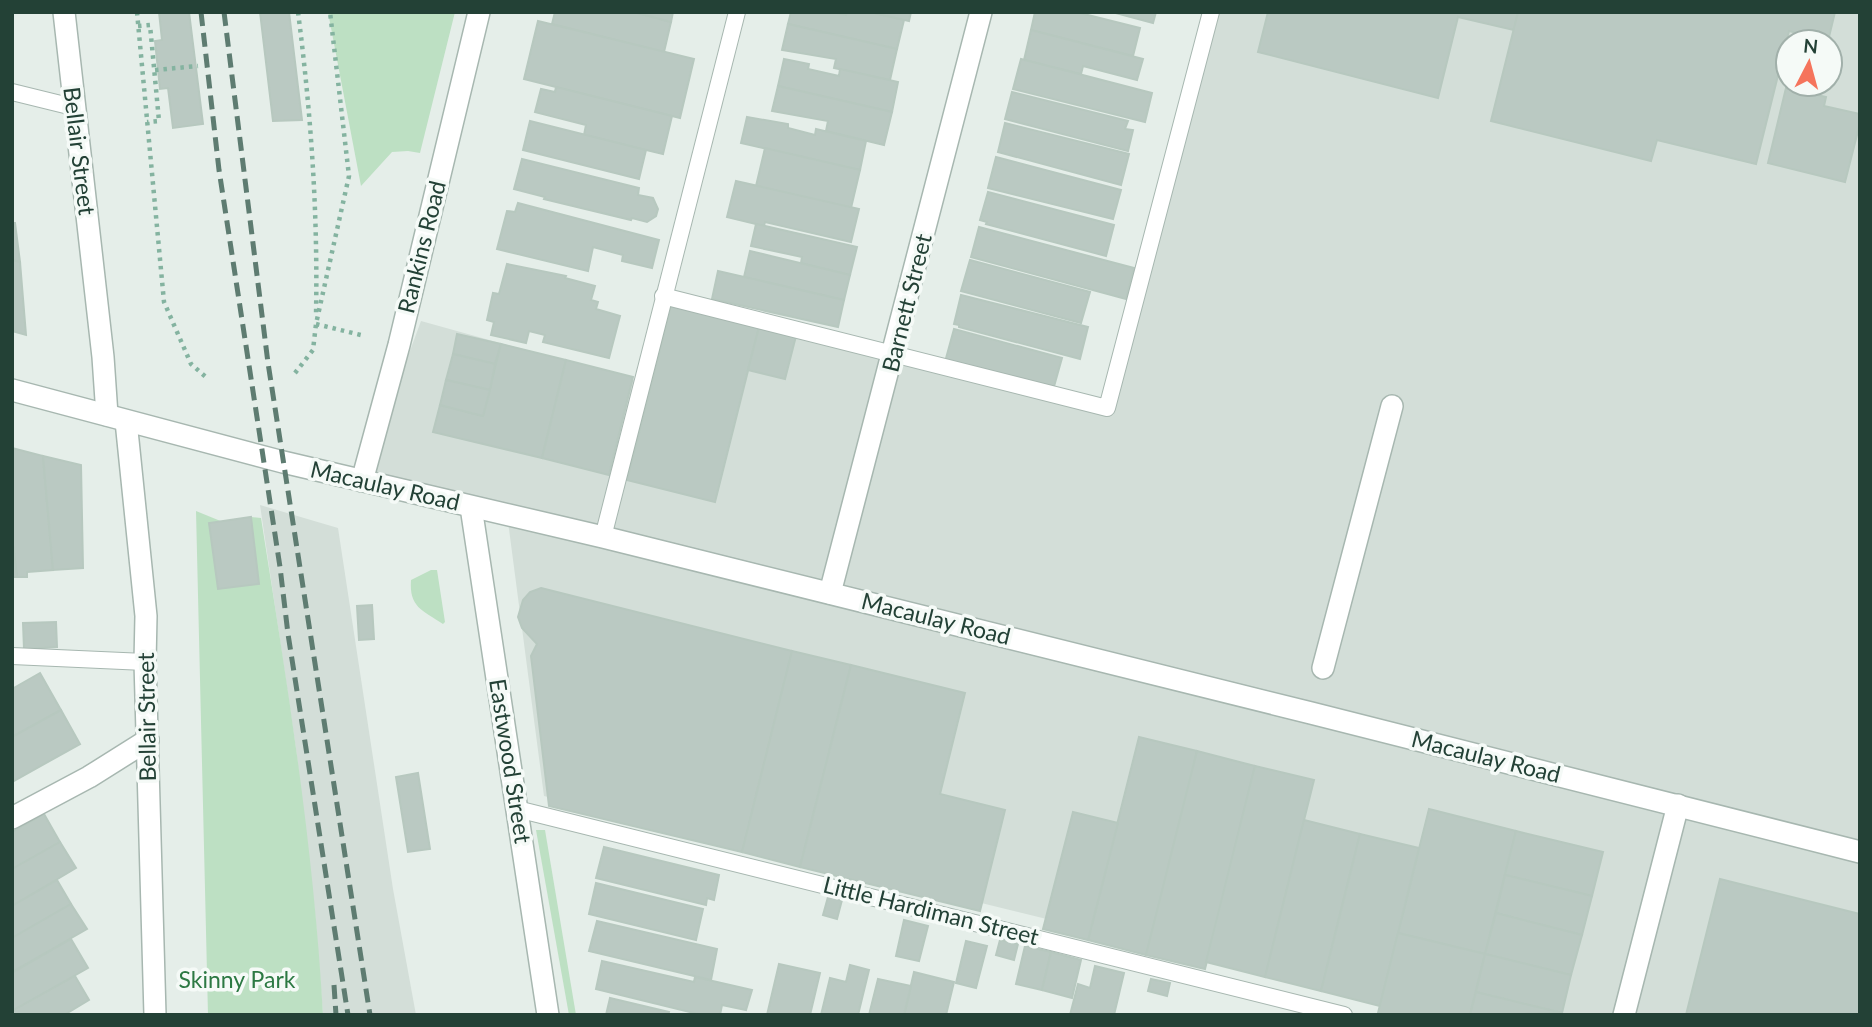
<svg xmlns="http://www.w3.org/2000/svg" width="1872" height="1027" font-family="Lato,sans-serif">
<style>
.built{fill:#d3ded8;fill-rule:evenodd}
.green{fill:#bde0c3}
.building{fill:#bac9c2;stroke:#b7c8bf;stroke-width:2}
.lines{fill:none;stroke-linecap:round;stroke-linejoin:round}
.service-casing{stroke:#a7b7b0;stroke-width:18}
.pedestrian-casing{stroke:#a7b7b0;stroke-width:24}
.minor-casing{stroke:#a7b7b0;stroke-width:24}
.tertiary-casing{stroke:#a7b7b0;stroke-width:24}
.path{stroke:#84b3a0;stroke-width:4.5;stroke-dasharray:3.5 5;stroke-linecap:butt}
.service{stroke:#fff;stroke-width:16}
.pedestrian{stroke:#fff;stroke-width:21}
.minor{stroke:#fff;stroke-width:21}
.tertiary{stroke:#fff;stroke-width:21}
.rail{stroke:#5e7c71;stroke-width:5;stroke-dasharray:14 7;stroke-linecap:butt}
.labels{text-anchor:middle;stroke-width:7;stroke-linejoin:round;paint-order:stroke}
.street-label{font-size:23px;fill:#234136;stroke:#f5faf7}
.park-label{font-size:23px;fill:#2c7943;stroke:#f5faf7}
</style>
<rect width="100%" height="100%" fill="#e5eee9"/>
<g class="built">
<path d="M1211 12H1860V1015H1439L544 796 507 514 362 481 421 321 641 382 663 296 1107 408ZM1788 42H1830V84H1788Z"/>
<polygon points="260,505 338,528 393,889 416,1015 323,1015 315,913 296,749"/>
</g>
<g class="green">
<polygon points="328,12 455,12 420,153 408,151 392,152 361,186"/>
<path d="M196 511 223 522 209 523 218 589 259 584 251 517 261 518C287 682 314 848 323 1015H208Z"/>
<path d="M431 570H437L445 622 443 624C422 610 409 607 411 580Z"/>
<polygon points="536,830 545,830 576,1015 569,1015"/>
</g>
<g class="building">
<polygon points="159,12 189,12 203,124 173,128 168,88 160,89 155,41 162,40"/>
<polygon points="260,12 289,12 302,120 273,121"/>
<polygon points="555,12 634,12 671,22 664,52 552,24"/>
<polygon points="634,12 673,12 671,22"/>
<polygon points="791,12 833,12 846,15 847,12 870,12 904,20 897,49 788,24"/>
<polygon points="870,12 911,12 909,21"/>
<polygon points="1035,12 1076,12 1140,28 1133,56 1031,30"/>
<polygon points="1112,12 1156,12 1153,23"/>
<polygon points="1268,12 1518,12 1514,30 1458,17 1438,98 1258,52"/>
<polygon points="1518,12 1835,12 1828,41 1789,31 1756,164 1657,140 1651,161 1491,121"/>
<polygon points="538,21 694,59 680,118 524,79"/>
<polygon points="788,24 897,49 890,80 834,68 836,59 782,50"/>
<polygon points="1031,30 1143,59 1137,80 1083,66 1081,74 1024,60"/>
<polygon points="784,59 809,64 808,69 839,76 840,69 898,82 892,112 778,86"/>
<polygon points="1021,59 1152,93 1145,122 1013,89"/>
<polygon points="778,86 892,112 884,145 826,131 828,121 772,111"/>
<polygon points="556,87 672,116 663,154 584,135 586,125 535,112 541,89 555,92"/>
<polygon points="1786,88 1826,97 1824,106 1860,114 1860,123 1845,182 1768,163"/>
<polygon points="1012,92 1128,121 1125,129 1133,130 1128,151 1005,119"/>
<polygon points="747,117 788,124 788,128 815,135 816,129 866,141 860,170 741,143"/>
<polygon points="530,121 646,150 639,179 523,150"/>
<polygon points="1005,123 1129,154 1121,185 998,152"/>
<polygon points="765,148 860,170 851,208 756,186"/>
<polygon points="996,157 1121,190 1113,219 988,188"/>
<polygon points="522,159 639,188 638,195 653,198 658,209 656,216 647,222 632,218 631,220 544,199 545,197 514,189"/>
<polygon points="736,181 859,209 851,242 765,222 764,226 727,217"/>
<polygon points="988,192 1114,225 1106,256 986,224 987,222 980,220"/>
<polygon points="518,203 659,240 652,268 622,261 623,255 593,247 588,271 497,249 507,211 515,212"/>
<polygon points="12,223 15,223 20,262 12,260"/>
<polygon points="756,224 857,247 850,275 801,263 802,257 751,246"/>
<polygon points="979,227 1134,268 1126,299 971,257"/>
<polygon points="750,251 850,275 844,300 744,277"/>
<polygon points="12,260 20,262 26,335 12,331"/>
<polygon points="970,260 1090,292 1081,323 961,291"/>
<polygon points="507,264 566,276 565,278 595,286 591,300 598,302 596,309 620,316 609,358 543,342 545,335 529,331 526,343 491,335 494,322 487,320 493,293 499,294"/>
<polygon points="718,271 844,300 838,327 712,299"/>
<polygon points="961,295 1088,327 1080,359 959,327 959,325 954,324"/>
<polygon points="671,305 759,327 715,502 627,480"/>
<polygon points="759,327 796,336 785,379 748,370"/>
<polygon points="954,329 1062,358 1053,390 945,362"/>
<polygon points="457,334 501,344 495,364 453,354"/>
<polygon points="501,344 566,360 542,458 433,432 440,405 483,416"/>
<polygon points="453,354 495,364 490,390 446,380"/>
<polygon points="566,360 633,377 609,475 542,458"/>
<polygon points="446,380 490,390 483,416 440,405"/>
<polygon points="12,448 43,456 53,570 27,572 27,577 17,577 12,538"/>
<polygon points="43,456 81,465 83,568 53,570"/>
<polygon points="251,517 259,584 218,589 209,523"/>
<polygon points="12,538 17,577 12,577"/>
<polygon points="541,588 792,651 742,852 549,806 531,656 537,644 522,628 518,617 523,600 530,592"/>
<polygon points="372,605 374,639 359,640 357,606"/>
<polygon points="56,622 57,647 24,649 23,623"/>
<polygon points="792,651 851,665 800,867 742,852"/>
<polygon points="851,665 965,693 940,794 1005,810 980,911 800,867"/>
<polygon points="40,673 61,710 12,737 12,689"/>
<polygon points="61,710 80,744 12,782 12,737"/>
<polygon points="1139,737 1197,751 1146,955 1088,940"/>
<polygon points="1197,751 1255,766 1205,969 1146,955"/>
<polygon points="1255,766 1314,780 1265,977 1206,962"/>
<polygon points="418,773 430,849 408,852 396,777"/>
<polygon points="1429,809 1516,831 1485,954 1398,933"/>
<polygon points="1073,812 1118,823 1088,940 1043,929"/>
<polygon points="44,814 60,842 12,869 12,832"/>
<polygon points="1304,820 1360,834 1321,991 1265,977"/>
<polygon points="1516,831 1603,852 1592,896 1505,875"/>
<polygon points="1360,834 1419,848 1380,1006 1321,991"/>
<polygon points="60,842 76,868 12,906 12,869"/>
<polygon points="604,847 719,875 714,900 707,898 706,905 596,878"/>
<polygon points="1505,875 1592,896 1582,935 1496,913"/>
<polygon points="1720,879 1860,914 1860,1015 1686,1015"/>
<polygon points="57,880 71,904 12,938 12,906"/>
<polygon points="596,883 703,909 696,940 589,914"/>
<polygon points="828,897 842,900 837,919 823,915"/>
<polygon points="71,904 87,929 12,972 12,938"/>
<polygon points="1496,913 1582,935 1571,975 1485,954"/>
<polygon points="904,920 928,926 919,961 896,956"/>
<polygon points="597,921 717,949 711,980 589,951"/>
<polygon points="1398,933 1485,954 1470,1015 1387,1015 1378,1013"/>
<polygon points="71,939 88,968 12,1011 12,973"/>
<polygon points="1000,940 1018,944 1014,960 996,955"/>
<polygon points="966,941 987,946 976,988 956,983"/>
<polygon points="1025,946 1051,952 1042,990 1016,984"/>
<polygon points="1051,952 1081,960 1072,998 1042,990"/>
<polygon points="1485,954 1571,975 1562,1013 1476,992"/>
<polygon points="602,961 694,982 695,977 752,990 746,1010 722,1005 720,1015 702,1015 596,989"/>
<polygon points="779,964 820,973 810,1015 767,1015"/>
<polygon points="850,965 869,970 858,1015 821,1015 830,978 846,982"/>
<polygon points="1095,966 1124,973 1114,1015 1070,1015 1078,984 1090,988"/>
<polygon points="914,972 954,982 946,1015 904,1015"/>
<polygon points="75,976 89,1000 64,1015 12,1015 12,1011"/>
<polygon points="878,979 911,986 904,1015 869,1015"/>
<polygon points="1151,979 1170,983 1167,996 1148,991"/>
<polygon points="1476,992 1562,1013 1470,1015"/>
<polygon points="610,998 669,1012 668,1015 606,1015"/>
</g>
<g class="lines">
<g class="service-casing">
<g id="service">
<polyline points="12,92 73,107"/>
<polyline points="663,296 1107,408 1211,12"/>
<polyline points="603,537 737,12"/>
<polyline points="12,656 145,662"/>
<polyline points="517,809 1344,1015"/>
</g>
</g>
<g class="pedestrian-casing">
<polyline id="pedestrian" points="1323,668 1392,406"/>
</g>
<g class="minor-casing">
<g id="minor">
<polyline points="64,12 103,357 107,415"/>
<polyline points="126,421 146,616 145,662 155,1015"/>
<polyline points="362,481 399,345 479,12"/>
<polyline points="471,507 548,1015"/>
<polyline points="830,593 981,12"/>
<polyline points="12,818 89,777 148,740"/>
<polyline points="1624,1015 1678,805"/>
</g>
</g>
<g class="tertiary-casing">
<polyline id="tertiary" points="12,390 283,462 603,537 1311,713 1860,852"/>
</g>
<g class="path">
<polyline points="137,12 164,302 191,364 207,378"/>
<path d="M298 12C311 113 318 213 316 315"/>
<polyline points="138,26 150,25 159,121 147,122"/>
<polyline points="155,70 198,66"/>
<polyline points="316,324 365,336"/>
<polyline points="295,373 313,350 316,324 349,176 330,12"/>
</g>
<use href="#service" class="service"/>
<use href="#pedestrian" class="pedestrian"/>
<use href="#minor" class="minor"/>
<use href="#tertiary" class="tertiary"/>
<g class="rail">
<polyline points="201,12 219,170 280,567 288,634 348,1015"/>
<polyline points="224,12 268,363 370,1015"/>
<polyline points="334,985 336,1015"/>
</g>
</g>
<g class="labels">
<g class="street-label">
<text transform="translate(79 151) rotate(83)" y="8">Bellair Street</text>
<text transform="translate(422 247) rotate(-76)" y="8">Rankins Road</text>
<text transform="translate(907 303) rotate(-76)" y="8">Barnett Street</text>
<text transform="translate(385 486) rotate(13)" y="8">Macaulay Road</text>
<text transform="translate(936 619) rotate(14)" y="8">Macaulay Road</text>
<text transform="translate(147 717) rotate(-91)" y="8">Bellair Street</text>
<text transform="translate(1486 757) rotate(14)" y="8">Macaulay Road</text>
<text transform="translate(510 761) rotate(81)" y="8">Eastwood Street</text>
<text transform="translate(931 911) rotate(14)" y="8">Little Hardiman Street</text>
</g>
<g class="park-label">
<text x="237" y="988">Skinny Park</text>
</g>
</g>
<rect width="1872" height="1027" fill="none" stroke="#234136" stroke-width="28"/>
<g transform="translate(1809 63) rotate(6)"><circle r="33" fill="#f5faf7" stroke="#a1b0aa" stroke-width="2"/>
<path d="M0-5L12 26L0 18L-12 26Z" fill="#f5745c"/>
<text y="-10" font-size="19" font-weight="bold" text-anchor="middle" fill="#234136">N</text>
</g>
</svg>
